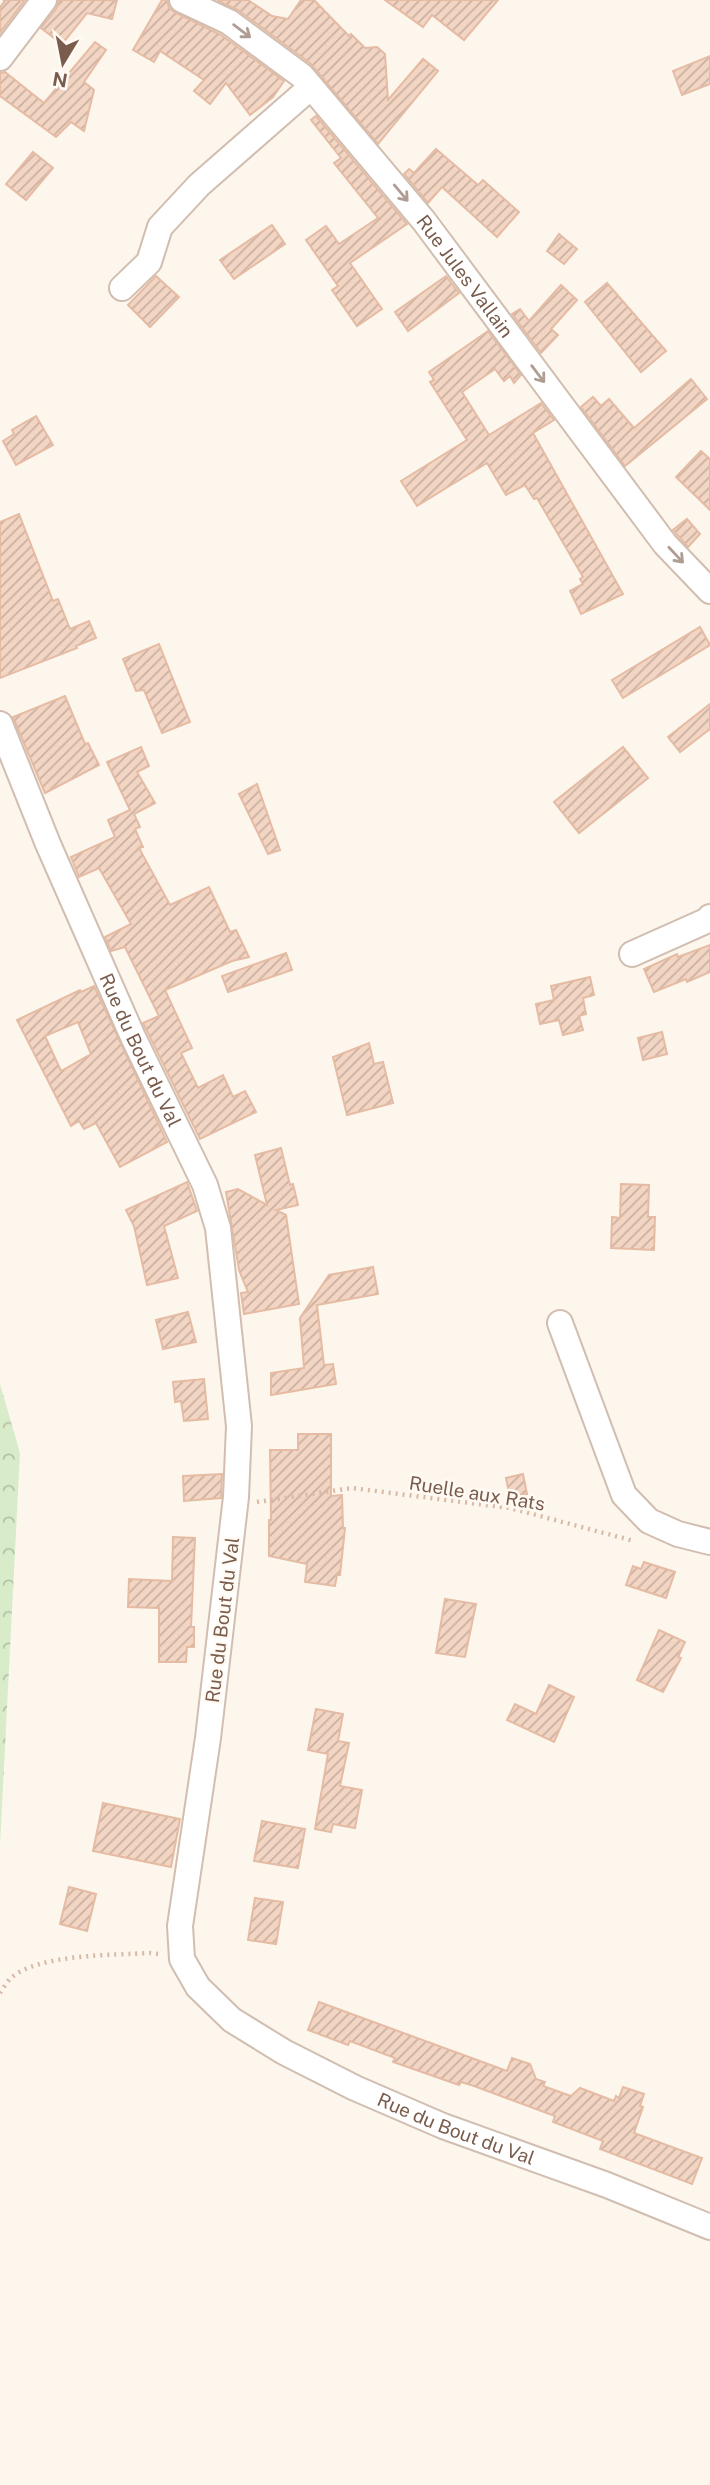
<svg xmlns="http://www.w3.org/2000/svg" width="710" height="2485" font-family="'Public Sans',sans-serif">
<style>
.forest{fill:url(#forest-crowns)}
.building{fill:url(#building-hatch);stroke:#e6bba3;stroke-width:2;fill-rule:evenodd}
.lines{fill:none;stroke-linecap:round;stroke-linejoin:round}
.minor-casing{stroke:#d1beb0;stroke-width:28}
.path{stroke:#d9b8a5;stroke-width:4.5;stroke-dasharray:2 5;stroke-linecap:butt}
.minor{stroke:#fff;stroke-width:24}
.oneway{stroke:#af9d94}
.labels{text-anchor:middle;stroke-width:5;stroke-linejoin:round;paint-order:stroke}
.street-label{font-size:19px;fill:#7a5c4d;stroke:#fffaf3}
</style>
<defs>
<pattern id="forest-crowns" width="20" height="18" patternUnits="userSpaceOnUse" patternTransform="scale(1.75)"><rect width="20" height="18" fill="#d8ecc9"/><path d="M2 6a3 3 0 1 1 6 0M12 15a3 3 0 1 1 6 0" fill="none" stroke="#b4c2a5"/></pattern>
<pattern id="building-hatch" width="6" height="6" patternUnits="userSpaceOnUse" patternTransform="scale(1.75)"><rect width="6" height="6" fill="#f3d5c3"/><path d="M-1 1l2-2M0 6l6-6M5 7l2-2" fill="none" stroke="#cab0a1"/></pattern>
</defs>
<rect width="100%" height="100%" fill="#fdf6ec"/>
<polygon class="forest" points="0,1384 20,1453 0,1845"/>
<g class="building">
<polygon points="3,0 25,0 0,33 0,7 5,1"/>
<polygon points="59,0 117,0 112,19 87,13 62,44 41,28 56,9"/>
<polygon points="162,0 167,0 169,8 176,13 221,35 284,81 273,97 250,115 226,83 210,104 194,91 204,80 160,51 154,62 133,50"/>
<polygon points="217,0 248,0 272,16 288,19 301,0 314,0 349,36 351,34 365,48 377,47 385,54 388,100 423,59 438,71 378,144 311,64 238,10"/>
<polygon points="385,0 498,0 464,40 432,15 423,27"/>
<polygon points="95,42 106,50 84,82 94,90 84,131 71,122 56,137 0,96 0,73 5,72 44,103"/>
<polygon points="710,56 710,84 682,95 673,71"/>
<polygon points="316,116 407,224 350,263 382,309 357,326 332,290 338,286 306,240 326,226 339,244 378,218 334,163 341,158 311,120"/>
<polygon points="436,149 478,185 483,180 519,212 497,237 442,187 428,203 404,174 409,169 414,173"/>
<polygon points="33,152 53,168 26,200 6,184"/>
<polygon points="272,225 285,244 234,279 220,260"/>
<polygon points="559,234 577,249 564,264 547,251"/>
<polygon points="156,276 179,297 150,327 128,305"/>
<polygon points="446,276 459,293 408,331 395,312"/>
<polygon points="607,283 666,351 641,372 585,302"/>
<polygon points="561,285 577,300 551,329 558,335 541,353 512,314 520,309 529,321"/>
<polygon points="488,331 521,375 514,383 510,376 504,381 495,369 462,392 489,435 541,403 554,420 533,433 623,594 581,614 570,591 583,584 580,579 583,577 537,498 534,499 525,485 506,495 487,463 417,506 401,481 467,440 430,382 434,380 429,372"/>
<polygon points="691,379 707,399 625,466 581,407 593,397 601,406 609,399 634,428"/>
<polygon points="36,416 53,445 16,465 3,441 14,434 12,430"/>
<polygon points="701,451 710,459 710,510 676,477"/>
<polygon points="19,514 53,601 58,599 70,629 89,621 96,638 76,646 77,648 0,678 0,522"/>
<polygon points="687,519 700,534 688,547 673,530"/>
<polygon points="700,627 710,645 623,698 612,680"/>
<polygon points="159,644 190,722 162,733 144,690 136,691 123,659"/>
<polygon points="65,696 85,744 88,743 99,765 45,793 13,717"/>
<polygon points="710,704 710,729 680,752 668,737"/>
<polygon points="141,747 149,766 137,772 155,803 134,814 140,827 135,829 143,847 139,848 170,905 209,887 230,932 236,930 249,957 232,961 165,990 192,1048 181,1053 198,1088 223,1075 233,1097 245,1091 256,1112 200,1139 143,1023 159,1016 125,947 111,951 105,937 131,924 99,868 79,877 71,857 115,837 108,820 130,810 107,762"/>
<polygon points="623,747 648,778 579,833 554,802"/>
<polygon points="257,784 280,850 268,854 239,794"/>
<polygon points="710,945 710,972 687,982 686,979 654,992 644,969 677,954 678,957"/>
<polygon points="286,953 292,970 228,992 222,976"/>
<polygon points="590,977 594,995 583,998 586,1014 579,1016 583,1030 563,1035 559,1020 540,1024 536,1004 554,1000 551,986"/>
<path d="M94 986 167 1142 120 1167 96 1123 84 1129 79 1121 71 1126 17 1020 80 990 81 992ZM78 1022 91 1054 61 1071 45 1036Z"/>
<polygon points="662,1032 667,1054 643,1060 638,1038"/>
<polygon points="369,1043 374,1064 383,1062 393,1103 347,1115 333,1057"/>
<polygon points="281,1148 290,1185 293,1184 298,1205 276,1210 286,1215 299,1304 244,1314 241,1293 248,1292 239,1270 226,1192 238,1189 267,1205 255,1155"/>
<polygon points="187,1182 197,1211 164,1226 178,1278 147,1285 134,1226 126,1210"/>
<polygon points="621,1184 649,1185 648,1217 655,1217 654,1250 611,1248 612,1217 620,1218"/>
<polygon points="373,1267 378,1294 317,1305 324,1365 333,1364 336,1384 271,1395 271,1373 304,1368 300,1318 329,1275"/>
<polygon points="188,1312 196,1342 163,1349 156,1320"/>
<polygon points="204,1379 208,1419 184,1421 181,1401 175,1402 173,1382"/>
<polygon points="298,1434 331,1434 331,1496 342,1495 343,1528 345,1528 340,1575 337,1575 335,1586 305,1582 307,1564 269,1556 269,1520 271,1520 270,1450 298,1450"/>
<polygon points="222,1474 221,1498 184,1501 183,1476"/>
<polygon points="523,1474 527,1494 510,1498 506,1478"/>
<polygon points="173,1537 195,1538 191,1627 194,1627 194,1647 187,1647 186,1662 159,1662 159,1608 128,1607 129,1579 172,1581"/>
<polygon points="644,1562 675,1572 666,1598 626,1585 633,1566 641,1569"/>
<polygon points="445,1599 476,1604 465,1657 436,1653"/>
<polygon points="659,1630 685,1642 678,1657 681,1658 663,1692 637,1680"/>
<polygon points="549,1685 574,1697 554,1742 507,1720 515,1704 536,1714"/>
<polygon points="316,1709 343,1714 338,1741 349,1743 340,1786 362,1790 355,1828 333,1824 331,1832 315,1829 328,1754 308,1750"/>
<polygon points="103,1803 180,1819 171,1867 93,1851"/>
<polygon points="262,1821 305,1829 298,1868 254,1861"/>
<polygon points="69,1887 96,1894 87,1931 60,1924"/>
<polygon points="255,1898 283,1902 276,1944 248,1940"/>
<polygon points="319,2002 507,2071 512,2058 530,2064 536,2079 545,2082 543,2086 571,2096 580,2088 614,2101 616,2096 619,2098 623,2087 644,2094 640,2106 643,2107 634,2133 702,2158 692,2184 600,2149 603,2141 553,2122 555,2116 474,2086 461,2082 459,2085 393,2062 395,2058 350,2041 348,2045 308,2030"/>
</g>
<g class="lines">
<g class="minor-casing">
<g id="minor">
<path id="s1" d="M182 0 229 22 302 76 424 221 665 544 710 591"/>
<polyline points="0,58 44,0"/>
<polyline points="122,288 149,262 160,227 199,185 311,87"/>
<path id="s2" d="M0 724 48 844 133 1037 205 1185 218 1228 239 1426 236 1497 208 1738 180 1926 182 1959 198 1987 232 2020 284 2052 355 2088 443 2126 607 2185 710 2227"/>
<polyline points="632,954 708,920 710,917"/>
<polyline points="560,1323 624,1495 649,1521 678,1534 710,1542"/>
</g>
</g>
<g class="path">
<polyline points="257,1502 352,1488 510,1508 634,1541"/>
<path d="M0 1993C3 1989 6 1983 10 1979 35 1954 114 1955 150 1953L158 1954"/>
</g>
<use href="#minor" class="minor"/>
</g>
<defs><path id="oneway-shaft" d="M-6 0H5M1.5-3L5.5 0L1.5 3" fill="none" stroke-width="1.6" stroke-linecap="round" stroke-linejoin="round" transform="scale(1.75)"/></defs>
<g class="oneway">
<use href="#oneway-shaft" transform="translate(242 31) rotate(37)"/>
<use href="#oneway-shaft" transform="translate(401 193) rotate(50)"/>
<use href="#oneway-shaft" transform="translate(538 374) rotate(53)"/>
<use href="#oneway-shaft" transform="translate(676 555) rotate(47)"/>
</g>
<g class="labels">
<g class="street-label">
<text dy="7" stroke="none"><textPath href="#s1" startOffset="401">Rue Jules Vallain</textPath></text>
<text dy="7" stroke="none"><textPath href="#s2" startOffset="355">Rue du Bout du Val</textPath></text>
<text transform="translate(477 1493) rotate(9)" y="7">Ruelle aux Rats</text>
<text transform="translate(222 1620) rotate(-83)" y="7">Rue du Bout du Val</text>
<text dy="7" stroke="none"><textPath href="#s2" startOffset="1615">Rue du Bout du Val</textPath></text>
</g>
</g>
<g transform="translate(63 63) rotate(190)" stroke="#fffaf3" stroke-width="5" paint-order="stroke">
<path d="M0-5L12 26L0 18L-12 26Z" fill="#7a5c4d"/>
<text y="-10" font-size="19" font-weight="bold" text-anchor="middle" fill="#7a5c4d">N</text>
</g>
</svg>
